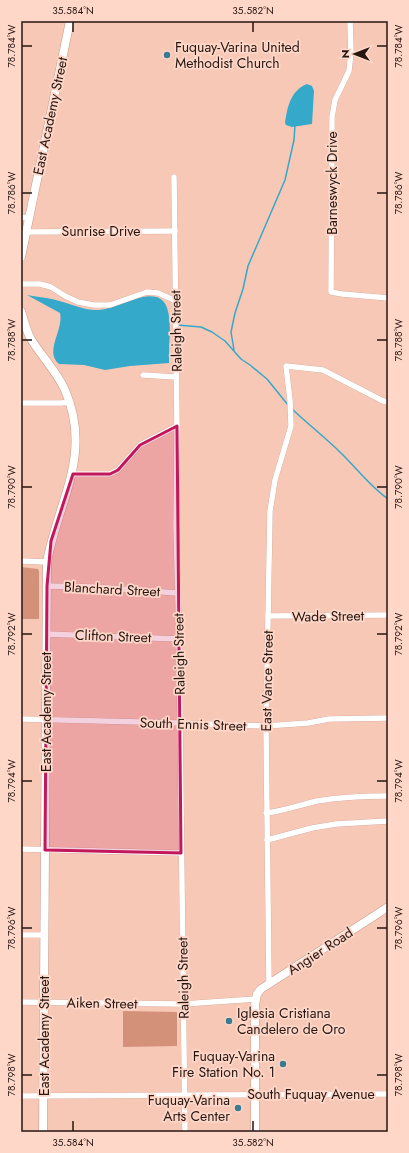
<svg xmlns="http://www.w3.org/2000/svg" width="409" height="1153" font-family="Jost,sans-serif">
<style>
.park{fill:#d49179}
.water{fill:#34a9ca}
.lines{fill:none;stroke-linecap:round;stroke-linejoin:round}
.stream{stroke:#34a9ca;stroke-width:1.5}
.street-casing{stroke:#c99b8b;stroke-width:6}
.secondary-casing{stroke:#c99b8b;stroke-width:9}
.street{stroke:#fff;stroke-width:5.5}
.secondary{stroke:#fff;stroke-width:8}
.marked{fill:#c2185b;fill-opacity:0.2;stroke:#c2185b;stroke-width:3;stroke-linejoin:round}
.ticks{fill:none;stroke:#271610;stroke-width:1.5}
.poi-dot{fill:#3b7b8f;stroke:#fed7c9;stroke-width:1.5}
.labels{text-anchor:middle;stroke-width:3.5;stroke-linejoin:round;paint-order:stroke}
.poi-label{font-size:14px;fill:#271610;stroke:#fed7c9;text-anchor:start}
.street-label{font-size:14px;fill:#271610;stroke:#fed7c9}
.neatline{fill:none;stroke:#271610;stroke-width:1.5}
.ticks-label{font-size:10px;text-anchor:middle;fill:#271610}
</style>
<rect width="100%" height="100%" fill="#f8c8b6"/>
<g class="park">
<polygon points="21,567 38,569 39,571 39,619 21,619"/>
<polygon points="123,1011 177,1012 177,1046 123,1047"/>
</g>
<g class="water">
<path d="M307 84 312 86 314 91 312 124 292 127 286 125 285 123C287 107 291 90 307 84Z"/>
<path d="M27 295C39 297 51 298 63 302 74 305 86 311 99 310 110 309 120 303 131 300 164 289 170 302 170 333 169 343 169 353 169 363L130 366 105 370 84 365 59 364C44 351 64 330 60 313Z"/>
</g>
<g class="lines">
<g class="stream">
<polyline points="177,325 201,327 212,332 225,341 241,359 250,365 267,379 288,405"/>
<polyline points="234,350 231,332 235,313 243,289 248,266 285,180 294,140 295,125"/>
<path d="M292 409C309 425 327 439 343 455 358 470 371 487 388 499"/>
</g>
<g class="street-casing">
<g id="street">
<polyline points="350,21 351,53 349,71 335,100 332,117 331,292 342,294 388,298"/>
<polyline points="174,177 177,426 176,527 179,639 185,1132"/>
<polyline points="21,217 29,218"/>
<polyline points="26,232 175,231"/>
<polyline points="21,284 40,284 51,287 65,296 78,302 94,305 110,305 147,292 158,293 176,301"/>
<polyline points="143,375 176,377"/>
<polyline points="21,403 61,403 70,402"/>
<polyline points="73,474 110,474 118,470 140,445 177,426"/>
<polyline points="21,561 47,562"/>
<polyline points="47,586 94,587 177,593"/>
<polyline points="268,616 388,615"/>
<polyline points="46,634 179,639"/>
<polyline points="21,719 180,723 266,726 308,723 329,719 388,718"/>
<path d="M266 813C284 811 300 805 317 801 341 797 364 796 388 796"/>
<polyline points="267,840 312,828 336,824 388,821"/>
<polyline points="21,849 181,853"/>
<polyline points="21,935 44,935"/>
<polyline points="269,984 266,726 270,511 275,480 291,426 290,400 286,366 323,370 383,401 388,402"/>
<polyline points="21,1002 183,1004 256,999"/>
<polyline points="21,1096 388,1094"/>
</g>
</g>
<g class="secondary-casing">
<g id="secondary">
<polyline points="21,257 70,21"/>
<path d="M21 311C24 320 26 331 31 339 42 357 57 372 65 390 93 455 58 501 47 562L43 1132"/>
<polyline points="255,1132 255,1005 257,994 261,989 388,907"/>
</g>
</g>
<use href="#street" class="street"/>
<use href="#secondary" class="secondary"/>
</g>
<path class="marked" d="M177 426 181 853 45 850 47 586 51 541 73 474H110L118 470 140 445Z"/>
<path class="ticks" d="M73 22V32M253 22V32M22 46H32M377 46H387M22 193H32M377 193H387M22 340H32M377 340H387M22 487H32M377 487H387M22 634H32M377 634H387M22 781H32M377 781H387M22 928H32M377 928H387M22 1075H32M377 1075H387M73 1121V1131M253 1121V1131"/>
<g class="poi-dot">
<circle cx="167" cy="55" r="4"/>
<circle cx="229" cy="1021" r="4"/>
<circle cx="283" cy="1064" r="4"/>
<circle cx="238" cy="1108" r="4"/>
</g>
<g class="labels">
<g class="poi-label">
<text x="175" y="52">Fuquay-Varina United<tspan x="175" dy="16">Methodist Church</tspan></text>
<text x="237" y="1018">Iglesia Cristiana<tspan x="237" dy="16">Candelero de Oro</tspan></text>
<text x="275" y="1061" text-anchor="end">Fuquay-Varina<tspan x="275" dy="16">Fire Station No. 1</tspan></text>
<text x="230" y="1105" text-anchor="end">Fuquay-Varina<tspan x="230" dy="16">Arts Center</tspan></text>
</g>
<g class="street-label">
<text transform="translate(50 116) rotate(-78)" y="5">East Academy Street</text>
<text transform="translate(332 183) rotate(-90)" y="5">Barneswyck Drive</text>
<text x="101" y="236">Sunrise Drive</text>
<text transform="translate(176 331) rotate(-91)" y="5">Raleigh Street</text>
<text transform="translate(112 589) rotate(3)" y="5">Blanchard Street</text>
<text transform="translate(328 616) rotate(-1)" y="5">Wade Street</text>
<text transform="translate(113 636) rotate(2)" y="5">Clifton Street</text>
<text transform="translate(179 654) rotate(-91)" y="5">Raleigh Street</text>
<text transform="translate(267 681) rotate(-89)" y="5">East Vance Street</text>
<text transform="translate(46 712) rotate(-90)" y="5">East Academy Street</text>
<text transform="translate(193 724) rotate(2)" y="5">South Ennis Street</text>
<text transform="translate(320 951) rotate(-33)" y="5">Angier Road</text>
<text transform="translate(183 978) rotate(-91)" y="5">Raleigh Street</text>
<text transform="translate(102 1003) rotate(1)" y="5">Aiken Street</text>
<text transform="translate(44 1036) rotate(-90)" y="5">East Academy Street</text>
<text x="311" y="1099">South Fuquay Avenue</text>
</g>
</g>
<rect width="409" height="1153" fill="none" stroke="#fed7c9" stroke-width="44"/>
<g transform="translate(355 54) rotate(270)" stroke="#fed7c9" stroke-width="3" paint-order="stroke">
<path d="M0-3L7 15L0 10L-7 15Z" fill="#271610"/>
<text y="-6" font-size="11" font-weight="bold" text-anchor="middle" fill="#271610">N</text>
</g>
<rect x="22" y="22" width="365" height="1109" class="neatline"/>
<g class="ticks-label">
<text x="73" y="14">35.584°N</text>
<text x="253" y="14">35.582°N</text>
<text transform="translate(398 46) rotate(-90)" y="4">78.784°W</text>
<text transform="translate(11 46) rotate(-90)" y="4">78.784°W</text>
<text transform="translate(398 193) rotate(-90)" y="4">78.786°W</text>
<text transform="translate(11 193) rotate(-90)" y="4">78.786°W</text>
<text transform="translate(398 340) rotate(-90)" y="4">78.788°W</text>
<text transform="translate(11 340) rotate(-90)" y="4">78.788°W</text>
<text transform="translate(398 487) rotate(-90)" y="4">78.790°W</text>
<text transform="translate(11 487) rotate(-90)" y="4">78.790°W</text>
<text transform="translate(11 634) rotate(-90)" y="4">78.792°W</text>
<text transform="translate(398 634) rotate(-90)" y="4">78.792°W</text>
<text transform="translate(11 781) rotate(-90)" y="4">78.794°W</text>
<text transform="translate(398 781) rotate(-90)" y="4">78.794°W</text>
<text transform="translate(11 928) rotate(-90)" y="4">78.796°W</text>
<text transform="translate(398 928) rotate(-90)" y="4">78.796°W</text>
<text transform="translate(398 1075) rotate(-90)" y="4">78.798°W</text>
<text transform="translate(11 1075) rotate(-90)" y="4">78.798°W</text>
<text x="73" y="1146">35.584°N</text>
<text x="253" y="1146">35.582°N</text>
</g>
</svg>
